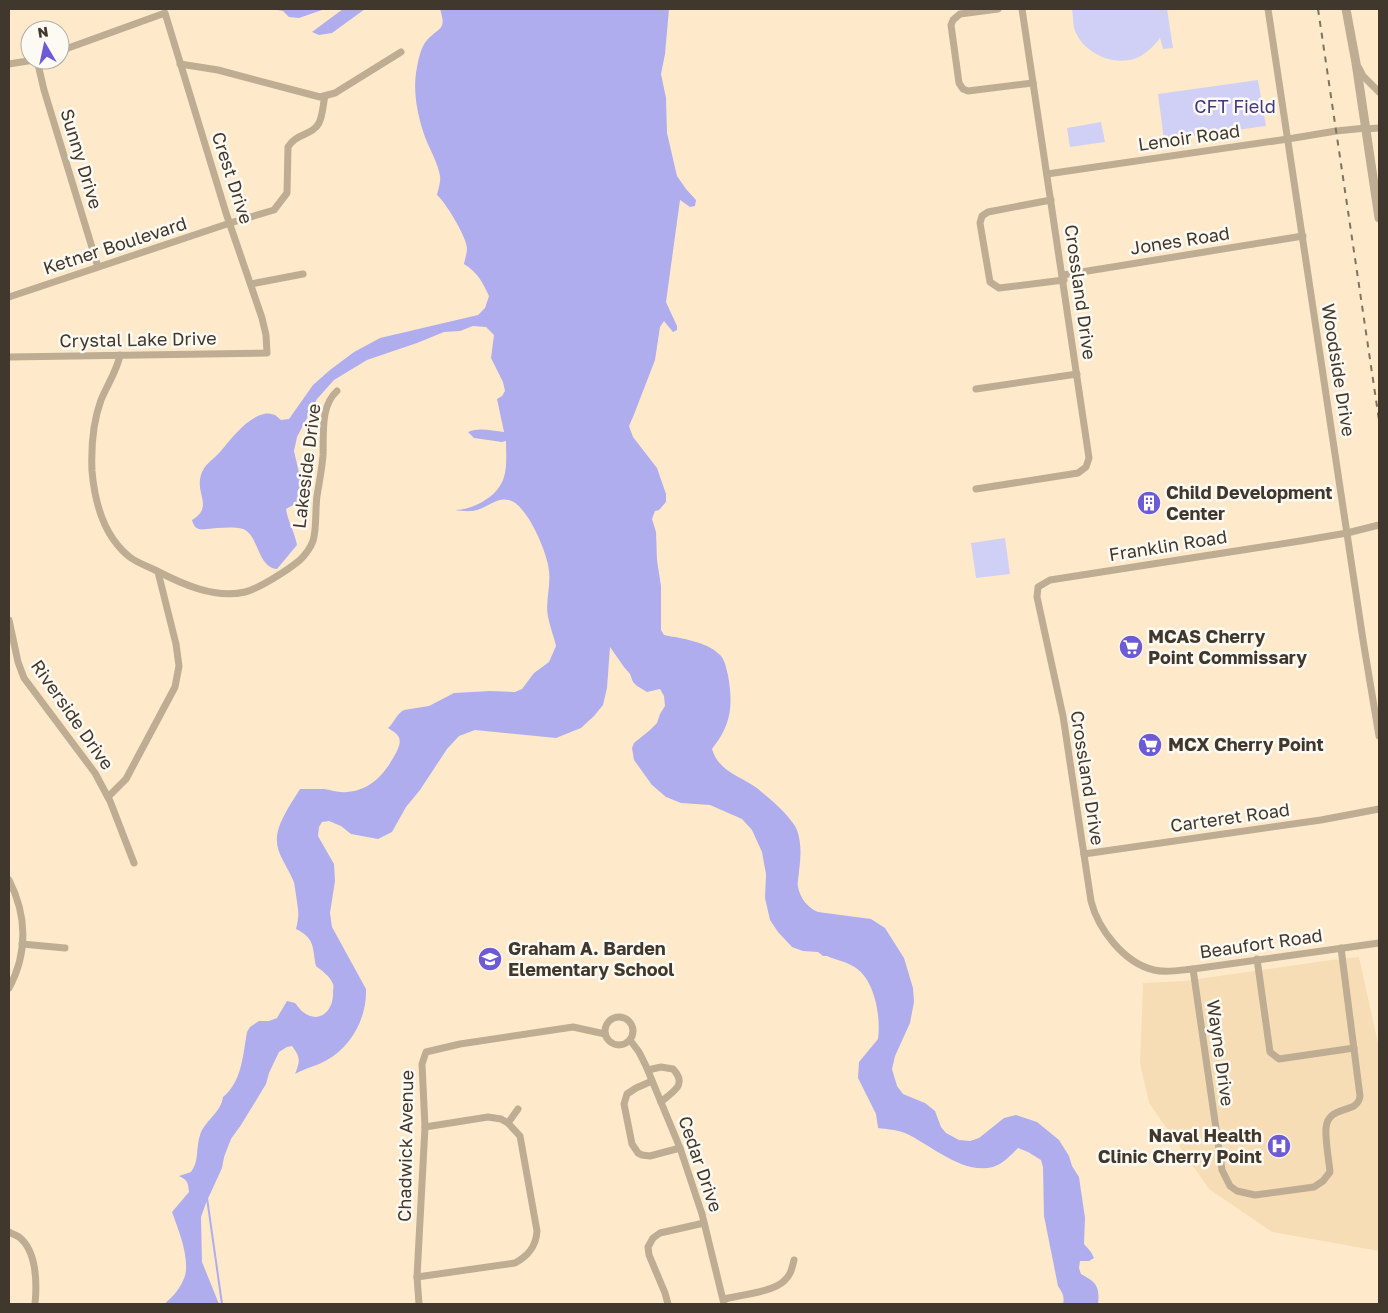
<svg xmlns="http://www.w3.org/2000/svg" width="1388" height="1313" font-family="'Golos Text',sans-serif">
<style>
.built{fill:#f6ddb6}
.green{fill:#d0d0f7}
.water{fill:#afadee}
.lines{fill:none;stroke-linecap:round;stroke-linejoin:round}
.stream{stroke:#afadee;stroke-width:2}
.minor{stroke:#bead93;stroke-width:7}
.tertiary{stroke:#bead93;stroke-width:9}
.rail{stroke:#7e7360;stroke-width:2;stroke-dasharray:6 6;stroke-linecap:butt}
.labels{text-anchor:middle;stroke-width:5;stroke-linejoin:round;paint-order:stroke}
.park-label{font-size:18px;fill:#423783;stroke:#fdf9f3}
.street-label{font-size:18px;fill:#40382c;stroke:#fdf9f3}
.poi-label{font-size:18px;font-weight:bold;fill:#40382c;stroke:#fdf9f3;text-anchor:start}
</style>
<rect width="100%" height="100%" fill="#feeaca"/>
<polygon class="built" points="1359,957 1379,1048 1379,1251 1272,1232 1209,1189 1149,1103 1140,1063 1143,983 1184,981 1331,960"/>
<g class="green">
<path d="M1072 9H1167L1173 48 1163 49 1160 38C1154 46 1147 53 1137 58 1113 67 1082 53 1074 28 1073 22 1073 15 1072 9Z"/>
<polygon points="1258,80 1266,126 1164,140 1158,94"/>
<polygon points="1101,122 1105,142 1070,147 1067,128"/>
<polygon points="1005,538 1010,574 976,578 971,543"/>
</g>
<g class="water">
<polygon points="271,9 325,9 299,18 289,17 283,11"/>
<polygon points="343,9 365,9 332,33 319,35 312,32"/>
<path d="M440 9H669L665 54 661 74 666 98 667 133 677 176 686 189 696 200 695 206 690 207 680 200 666 302 677 326V330L673 332 664 321 660 327 655 360 633 417 629 426 633 437 657 468 666 494V502L659 510 655 511 652 519 656 532 657 560 661 586V630L664 635C683 639 705 641 719 654 725 659 726 668 728 675 733 705 732 724 712 749 718 771 740 776 757 788 770 799 786 812 795 826 802 839 801 857 799 871 799 876 797 882 798 887 800 898 808 908 818 912L871 919 885 928 904 958 913 988 914 1002 910 1023 895 1056 892 1069 897 1086 903 1094 925 1103 935 1111 941 1127 946 1133 959 1140 970 1141 979 1138 1004 1118 1016 1115 1037 1122 1059 1140 1069 1156 1072 1166 1079 1177 1085 1218 1084 1244 1091 1252 1094 1258 1089 1261H1080L1079 1268 1081 1274C1096 1282 1100 1286 1098 1304H1063C1065 1297 1062 1292 1058 1286L1044 1216 1043 1167 1041 1160 1028 1152 1018 1148C1011 1155 1003 1164 993 1167 962 1175 930 1144 905 1133 897 1130 886 1129 878 1128L876 1114 858 1078 859 1062 878 1039C881 1017 875 981 856 968 848 962 836 960 827 956H823L818 952 803 951 792 947 778 932 770 920 765 898 766 874 762 852 752 830 742 819 710 805 681 803 666 797 652 785 634 760 632 748 634 743 650 730 657 723 660 714 665 706 664 696 660 689 647 692 637 686 633 682 630 674 624 667 610 647 607 688 603 705 594 716 581 728 556 738 475 730 459 736 447 749 420 790 406 807 392 832 378 839 351 834 341 826 329 821 322 822 319 827 318 836 334 864 335 881 330 913 332 927 366 989C367 1017 352 1046 327 1060 317 1066 305 1068 295 1074 300 1061 301 1058 292 1046L287 1047 279 1052 269 1073 266 1084 241 1125 231 1139 224 1157 222 1168 206 1203 201 1217 202 1262 219 1304H164C174 1297 186 1281 186 1269 187 1250 178 1229 172 1212L189 1192C188 1183 188 1180 179 1176L191 1172C193 1169 195 1165 196 1161 198 1151 197 1140 202 1130 209 1118 221 1111 223 1097 242 1082 243 1054 247 1032L250 1027 259 1021H269L277 1018 287 1001 295 1003C297 1005 300 1010 303 1012 320 1025 334 1010 333 992 333 989 334 986 333 984 330 976 322 971 316 966 312 948 316 939 296 929 300 913 298 910 296 895 295 890 295 884 293 880 288 867 275 852 277 837 278 822 292 802 300 789 308 789 316 789 324 789 331 790 339 793 347 792 372 790 385 773 396 753 403 739 400 735 388 728 394 723 397 713 404 710L429 706 454 693 490 691 515 692 522 689 534 673 549 662 556 646C554 637 550 627 548 617 545 602 551 586 549 571 548 554 527 504 509 500 497 497 488 507 477 510 470 512 462 511 455 510 471 510 493 499 501 484 508 472 506 454 506 441L502 442 474 438 468 432C480 427 492 431 504 432L497 399 502 396 505 391 503 382 491 358 494 335 486 327 473 326 460 331 444 332 417 343 367 360 334 380 317 399 297 437 294 451 302 486 301 496 295 504 286 509C288 522 295 533 297 545L277 569C257 567 259 535 243 529 233 526 217 528 207 529 204 529 202 530 199 529 195 528 193 524 192 520 214 507 195 494 201 475 204 464 213 460 220 452 231 439 246 418 264 414 267 413 272 414 275 415L281 420 289 419 313 385 330 370 354 352 380 338 478 315 485 308 489 296C482 281 478 273 464 264 465 259 467 253 467 248 466 236 446 203 437 195 438 190 441 182 440 176 438 163 430 150 425 137 418 117 413 94 416 73 418 62 420 48 427 40 439 27 447 31 440 9Z"/>
</g>
<g class="lines">
<polyline class="stream" points="207,1198 222,1304"/>
<g class="minor">
<polyline points="998,9 960,14 953,20 951,25 959,83 963,89 968,91 1033,83"/>
<polyline points="1268,9 1363,640 1379,736"/>
<polyline points="37,60 44,90 98,267"/>
<polyline points="9,64 34,60"/>
<polyline points="180,64 218,70 320,97 335,93 401,52"/>
<polyline points="1359,68 1363,76 1379,92"/>
<polyline points="1366,129 1379,128"/>
<polyline points="1047,174 1288,139 1336,131 1366,128"/>
<polyline points="1051,200 988,212 982,216 980,223 990,282 999,288 1064,280"/>
<polyline points="1063,275 1303,236"/>
<polyline points="251,284 303,274"/>
<path d="M9 297 230 223 274 210 287 193 288 147C296 133 312 136 319 123 323 115 323 104 325 96"/>
<path d="M120 355C117 371 107 385 101 400 93 422 91 448 92 471 94 494 100 520 113 539 118 546 124 553 131 558 138 563 147 566 155 570 182 584 214 599 245 592 260 588 288 570 300 560 305 555 310 549 313 541 317 527 315 511 317 496 319 483 322 469 323 455 324 434 320 406 337 391"/>
<polyline points="9,357 267,353 266,335 262,318 226,213 165,13 60,51"/>
<polyline points="976,389 1077,374"/>
<polyline points="976,489 1078,473 1086,467 1089,458 1022,9"/>
<path d="M1379 525 1347 533 1300 541 1050 580 1038 587 1037 597 1063 716 1091 901C1098 929 1124 963 1154 970 1166 973 1181 970 1193 969L1379 943"/>
<polyline points="9,620 18,662 24,678 95,773 110,801 134,863"/>
<polyline points="108,797 126,779 175,687 179,666 176,644 158,572"/>
<polyline points="1084,854 1321,820 1379,809"/>
<path d="M9 880C27 915 28 953 9 988"/>
<polyline points="22,944 65,948"/>
<polyline points="1257,959 1270,1052 1279,1059 1354,1048"/>
<path d="M1193 969 1222 1170 1230 1186 1237 1191 1255 1195 1314 1187 1323 1181 1330 1172C1329 1160 1325 1140 1326 1128 1328 1104 1358 1115 1360 1096L1341 948"/>
<circle cx="619" cy="1031" r="14"/>
<polyline points="630,1040 639,1052 646,1066 680,1148 702,1214 724,1304"/>
<path d="M648 1070 661 1067 673 1069C688 1085 673 1091 661 1102"/>
<polyline points="652,1081 636,1088 627,1094 624,1104 632,1144 638,1153 642,1155 650,1156 680,1148"/>
<polyline points="508,1123 518,1109"/>
<path d="M9 1232C12 1234 16 1235 19 1237 37 1251 37 1284 35 1304"/>
<path d="M417 1277 515 1263C528 1256 536 1247 537 1231L520 1136 508 1123 501 1119 488 1117 425 1127"/>
<path d="M724 1299C740 1295 773 1292 784 1281 791 1275 792 1268 794 1260"/>
<polyline points="419,1304 417,1277 425,1127 422,1064 426,1052 460,1044 573,1027 605,1034"/>
<polyline points="668,1304 665,1293 649,1255 648,1247 653,1238 660,1233 704,1223"/>
</g>
<polyline class="tertiary" points="1346,9 1356,63 1379,218"/>
<polyline class="rail" points="1318,9 1379,420"/>
</g>
<defs>
<g id="building-disc" transform="scale(1.25)"><circle r="9.5" fill="#6d5bd5" stroke="#fdf9f3"/><path d="M-4-6H4V6H1V3H-1V6H-4ZM-2.5-4.3h1.7v1.8h-1.7ZM.8-4.3h1.7v1.8H.8ZM-2.5-1h1.7V.8h-1.7ZM.8-1h1.7V.8H.8Z" fill="#fff"/></g>
<g id="supermarket-disc" transform="scale(1.25)"><circle r="9.5" fill="#6d5bd5" stroke="#fdf9f3"/><path d="M-6-5.5h2.5l.6 2H6L4.5 2H-2.5L-4.4-4H-6ZM-1.5 3.2a1.3 1.3 0 1 0 .1 0ZM3 3.2a1.3 1.3 0 1 0 .1 0Z" fill="#fff"/></g>
<g id="school-disc" transform="scale(1.25)"><circle r="9.5" fill="#6d5bd5" stroke="#fdf9f3"/><path d="M0-5L7-2L0 1L-7-2ZM-4 1L0 2.5L4 1V4Q0 6-4 4Z" fill="#fff"/></g>
<g id="hospital-disc" transform="scale(1.25)"><circle r="9.5" fill="#6d5bd5" stroke="#fdf9f3"/><path d="M-5-5h3v3.5h4V-5h3V5h-3V1.5h-4V5h-3Z" fill="#fff"/></g>
</defs>
<g fill-rule="evenodd">
<use href="#building-disc" x="1149" y="503"/>
<use href="#supermarket-disc" x="1131" y="647"/>
<use href="#supermarket-disc" x="1150" y="745"/>
<use href="#school-disc" x="490" y="959"/>
<use href="#hospital-disc" x="1279" y="1146"/>
</g>
<g class="labels">
<g class="park-label">
<text x="1235" y="113">CFT Field</text>
</g>
<g class="street-label">
<text transform="translate(1189 138) rotate(-8)" y="6">Lenoir Road</text>
<text transform="translate(81 159) rotate(73)" y="6">Sunny Drive</text>
<text transform="translate(232 178) rotate(72)" y="6">Crest Drive</text>
<text transform="translate(1180 241) rotate(-9)" y="6">Jones Road</text>
<text transform="translate(115 246) rotate(-18)" y="6">Ketner Boulevard</text>
<text transform="translate(1080 292) rotate(82)" y="6">Crossland Drive</text>
<text transform="translate(138 340) rotate(-1)" y="6">Crystal Lake Drive</text>
<text transform="translate(1338 370) rotate(81)" y="6">Woodside Drive</text>
<text transform="translate(307 466) rotate(-83)" y="6">Lakeside Drive</text>
<text transform="translate(1168 546) rotate(-9)" y="6">Franklin Road</text>
<text transform="translate(72 715) rotate(55)" y="6">Riverside Drive</text>
<text transform="translate(1087 778) rotate(81)" y="6">Crossland Drive</text>
<text transform="translate(1230 818) rotate(-8)" y="6">Carteret Road</text>
<text transform="translate(1261 944) rotate(-8)" y="6">Beaufort Road</text>
<text transform="translate(1220 1053) rotate(82)" y="6">Wayne Drive</text>
<text transform="translate(406 1146) rotate(-89)" y="6">Chadwick Avenue</text>
<text transform="translate(700 1164) rotate(71)" y="6">Cedar Drive</text>
</g>
<g class="poi-label">
<text x="1166" y="499">Child Development<tspan x="1166" dy="21">Center</tspan></text>
<text x="1148" y="643">MCAS Cherry<tspan x="1148" dy="21">Point Commissary</tspan></text>
<text x="1168" y="751">MCX Cherry Point</text>
<text x="508" y="955">Graham A. Barden<tspan x="508" dy="21">Elementary School</tspan></text>
<text x="1262" y="1142" text-anchor="end">Naval Health<tspan x="1262" dy="21">Clinic Cherry Point</tspan></text>
</g>
</g>
<rect width="1388" height="1313" fill="none" stroke="#40382c" stroke-width="20"/>
<g transform="translate(45 45) rotate(351)"><circle r="24" fill="#fdf9f3" stroke="#b1aca3"/>
<path d="M0-4L9 19L0 12L-9 19Z" fill="#6d5bd5"/>
<text y="-8" font-size="14" font-weight="bold" text-anchor="middle" fill="#40382c">N</text>
</g>
</svg>
